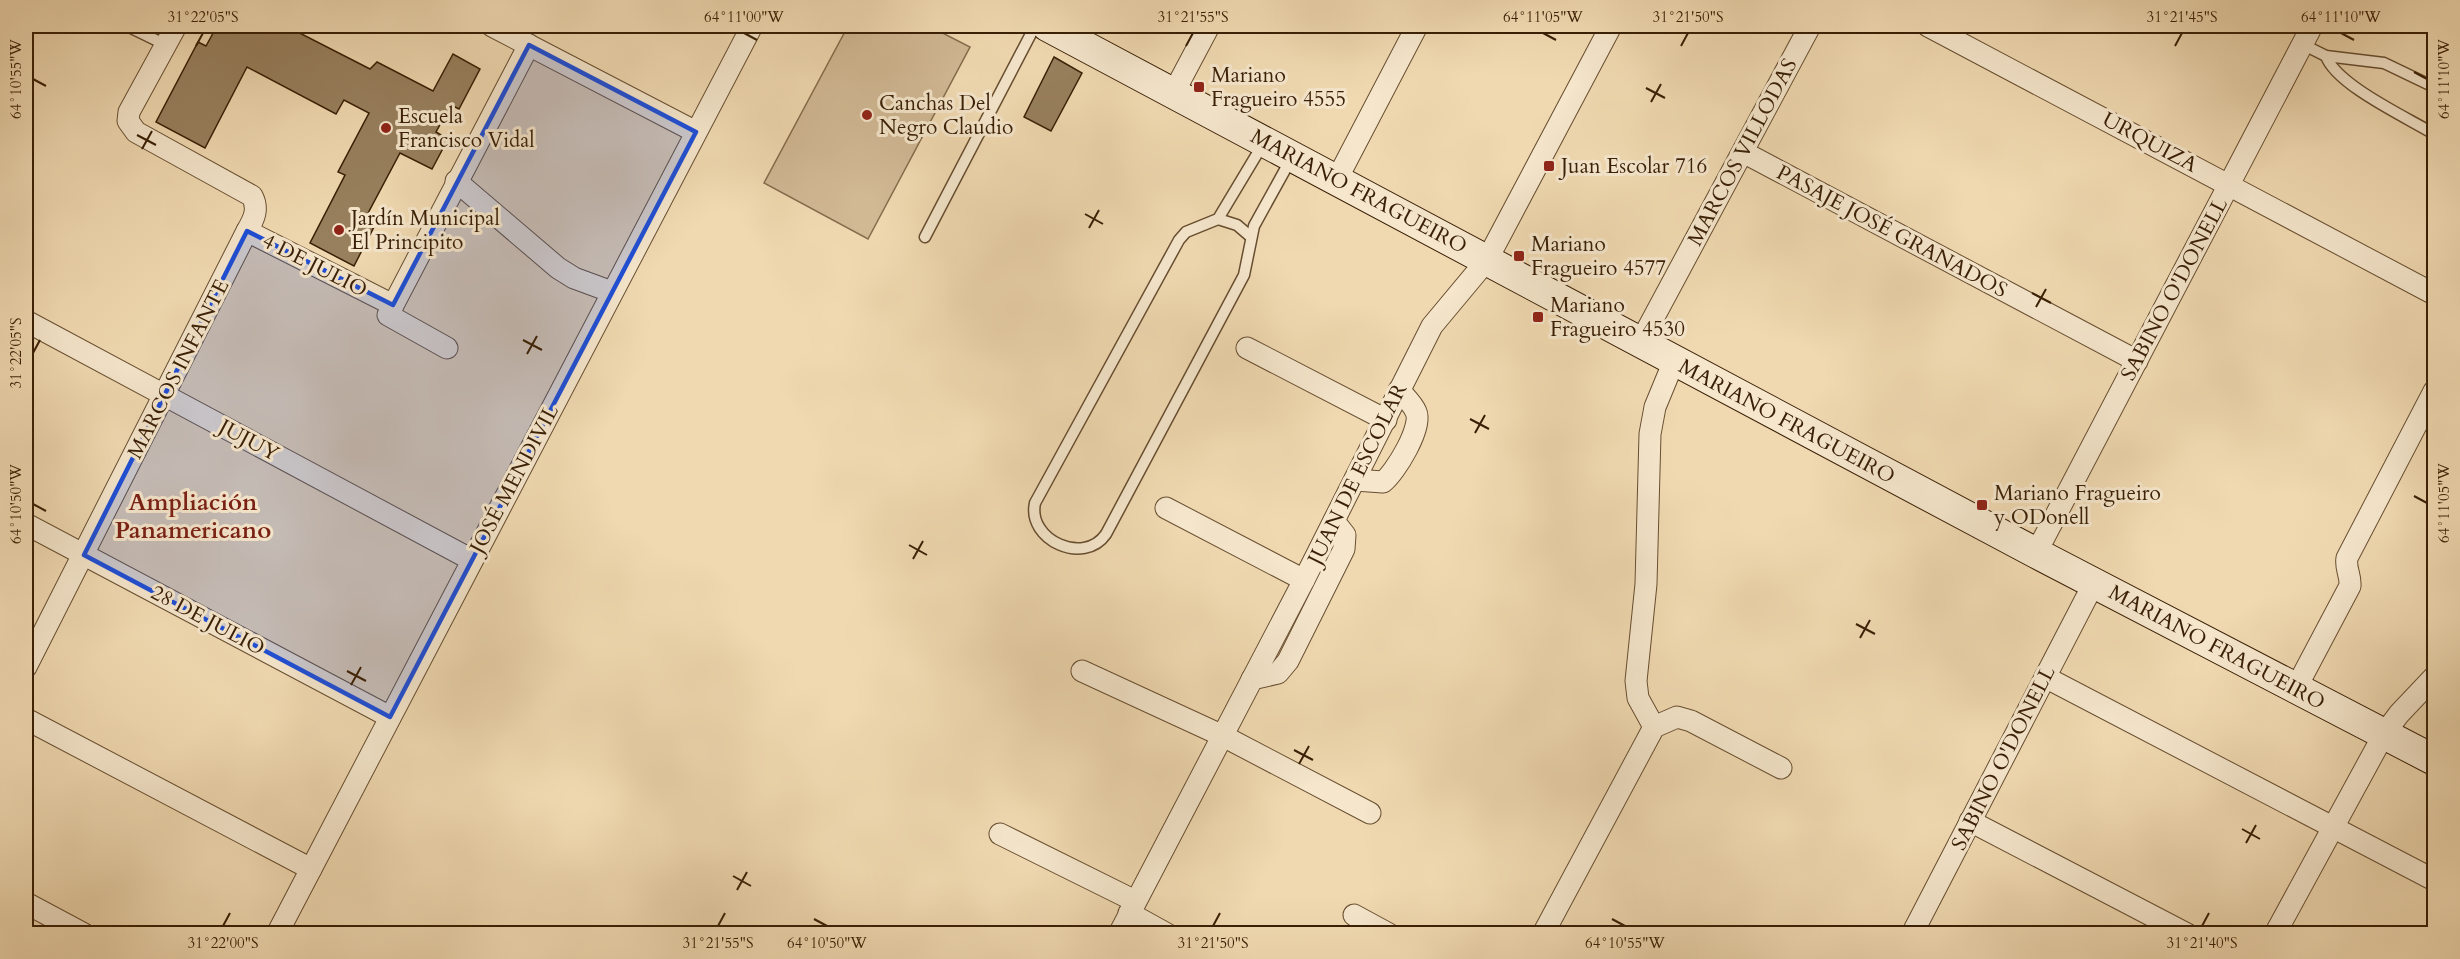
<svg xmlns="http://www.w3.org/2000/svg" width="2460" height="959" font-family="Cardo,serif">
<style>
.green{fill:#d1b994;stroke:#856c4c;stroke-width:1.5}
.building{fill:#98805e;stroke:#391f05;stroke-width:1.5}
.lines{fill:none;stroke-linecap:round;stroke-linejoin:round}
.service-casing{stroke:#674e30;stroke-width:13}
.minor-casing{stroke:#674e30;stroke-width:23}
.secondary-casing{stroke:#391f05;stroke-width:32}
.service{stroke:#f5e6cc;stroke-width:10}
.minor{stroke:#f5e6cc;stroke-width:21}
.secondary{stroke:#f5e6cc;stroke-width:30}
.marked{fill:#1d4ed8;fill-opacity:0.2;stroke:#1d4ed8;stroke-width:4.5;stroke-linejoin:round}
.ticks{fill:none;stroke:#391f05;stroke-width:2}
.poi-dot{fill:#8f2418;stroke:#f5e6cc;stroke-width:2}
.labels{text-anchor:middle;stroke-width:6;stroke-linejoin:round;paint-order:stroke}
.poi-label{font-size:21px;fill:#391f05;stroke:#f5e6cc;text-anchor:start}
.street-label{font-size:21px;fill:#391f05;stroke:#f5e6cc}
.quarter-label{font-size:24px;font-weight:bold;fill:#7a1f14;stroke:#f5e6cc}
.neatline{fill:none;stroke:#391f05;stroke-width:2}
.ticks-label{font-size:15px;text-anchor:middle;fill:#391f05}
</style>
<rect width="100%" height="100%" fill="#f0d9b1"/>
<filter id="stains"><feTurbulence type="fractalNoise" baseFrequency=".00333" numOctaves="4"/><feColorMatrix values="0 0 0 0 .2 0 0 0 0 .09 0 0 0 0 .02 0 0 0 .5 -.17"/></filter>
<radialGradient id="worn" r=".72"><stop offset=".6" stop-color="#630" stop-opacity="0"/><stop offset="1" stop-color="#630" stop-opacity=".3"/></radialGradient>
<polygon class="green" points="848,26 929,26 970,47 868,239 764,183"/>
<g class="building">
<polygon points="217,26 286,26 370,69 377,62 433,91 453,54 480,69 459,109 451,105 436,132 448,139 432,169 400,153 366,217 376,223 354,266 310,243 345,175 338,172 369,113 344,100 336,114 247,67 205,148 156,122 198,42 206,46"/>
<polygon points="1054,57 1082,73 1051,131 1024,117"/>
</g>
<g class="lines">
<g class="service-casing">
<g id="service">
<polyline points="127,26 166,45"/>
<polyline points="2302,44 2326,56 2384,63 2434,87"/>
<path d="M2326 56C2336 85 2408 118 2434 134"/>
<path d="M1263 144 1218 219 1186 232 1179 240 1035 503C1027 540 1084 566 1106 534L1244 275 1254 226 1291 159"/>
<polyline points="1218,219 1237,225 1251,237"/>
<polyline points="925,237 1035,26"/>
</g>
</g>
<g class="minor-casing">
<g id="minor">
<path d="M176 26 129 112 128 121 136 132 252 196C259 209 254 219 247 231L393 305"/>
<polyline points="492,26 696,132"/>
<polyline points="1928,26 2434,294"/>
<polyline points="1174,92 1209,26"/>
<polyline points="1743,152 2137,361"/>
<polyline points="1337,179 1417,26"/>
<polyline points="456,181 558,268 574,278 612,292"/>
<polyline points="26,321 472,560"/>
<polyline points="1640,343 1810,26"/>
<polyline points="447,348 388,315 529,45"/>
<polyline points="1247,348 1386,420"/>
<path d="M1355 480 1383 482C1395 473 1423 427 1416 412 1413 404 1404 396 1399 390"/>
<polyline points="1166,508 1304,580"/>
<polyline points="26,524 390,717"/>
<polyline points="2036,553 2312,26"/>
<polyline points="26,667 247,231"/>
<polyline points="1082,671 1223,736 1370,813"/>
<polyline points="2045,677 2434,880"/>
<polyline points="1252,679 1278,673 1288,661 1344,549 1345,535 1334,521"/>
<path d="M2296 688 2350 586C2351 575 2345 569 2347 558L2434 391"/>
<polyline points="26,719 311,869"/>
<polyline points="1654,727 1638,698 1636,681 1646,584 1650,434 1655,407 1674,361"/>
<polyline points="1970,821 2187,934"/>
<polyline points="1000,834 1135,901"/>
<polyline points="26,903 84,934"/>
<polyline points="1129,913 1167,934"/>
<polyline points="1354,915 1389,934"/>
<polyline points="277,934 752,26"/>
<polyline points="1119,934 1304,580 1432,326 1487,260 1611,26"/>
<polyline points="1543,934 1654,727 1677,717 1691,721 1781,768"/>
<polyline points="1912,934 2094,583"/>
<polyline points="2275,934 2384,734 2399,714 2434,677"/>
</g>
</g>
<g class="secondary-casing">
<polyline id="secondary" points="1047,26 2036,553 2434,760"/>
</g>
<use href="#service" class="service"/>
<use href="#minor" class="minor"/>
<use href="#secondary" class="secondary"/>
</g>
<path class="marked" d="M529 45 696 132 390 717 84 555 247 231 393 305Z"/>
<path class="ticks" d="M744 33 757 40M1543 33 1556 40M2341 33 2354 40M196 46 203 33M1186 46 1193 33M1681 46 1688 33M2175 46 2182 33M2414 72 2427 79M33 79 46 86M1646 88 1665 98M1651 102 1661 84M137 135 156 145M142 149 152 131M1085 214 1103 224M1089 228 1099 210M2032 293 2051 303M2036 307 2046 289M523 340 542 350M33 353 40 340M527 354 537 336M1470 419 1489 429M1475 433 1485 415M2414 496 2427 503M33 504 46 511M909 545 927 555M913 559 923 541M1856 624 1875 634M1860 638 1870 620M347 671 366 681M351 685 361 667M1294 750 1313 760M1299 764 1309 746M2242 829 2260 839M2246 843 2256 825M733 876 751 886M737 890 747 872M814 919 827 926M1612 919 1625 926M223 926 230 913M718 926 725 913M1213 926 1220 913M2202 926 2209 913"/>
<g class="poi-dot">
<rect x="1193" y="81" width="12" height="12" rx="3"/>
<circle cx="867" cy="115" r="6"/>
<circle cx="386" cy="128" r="6"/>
<rect x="1543" y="160" width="12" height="12" rx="3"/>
<circle cx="339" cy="230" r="6"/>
<rect x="1513" y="250" width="12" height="12" rx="3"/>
<rect x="1532" y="311" width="12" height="12" rx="3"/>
<rect x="1976" y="499" width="12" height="12" rx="3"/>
</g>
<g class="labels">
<g class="poi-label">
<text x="1211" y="82">Mariano<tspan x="1211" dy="24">Fragueiro 4555</tspan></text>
<text x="879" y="110">Canchas Del<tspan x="879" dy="24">Negro Claudio</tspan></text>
<text x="398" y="123">Escuela<tspan x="398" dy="24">Francisco Vidal</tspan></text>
<text x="1561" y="173">Juan Escolar 716</text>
<text x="351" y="225">Jardín Municipal<tspan x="351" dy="24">El Principito</tspan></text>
<text x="1531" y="251">Mariano<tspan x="1531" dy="24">Fragueiro 4577</tspan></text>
<text x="1550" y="312">Mariano<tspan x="1550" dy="24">Fragueiro 4530</tspan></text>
<text x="1994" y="500">Mariano Fragueiro<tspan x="1994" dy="24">y ODonell</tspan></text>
</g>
<g class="street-label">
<text transform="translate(2150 142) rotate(28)" y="7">URQUIZA</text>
<text transform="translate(1742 152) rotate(-62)" y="7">MARCOS VILLODAS</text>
<text transform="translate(1359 191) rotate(28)" y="7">MARIANO FRAGUEIRO</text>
<text transform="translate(1892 231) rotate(28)" y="7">PASAJE JOSÉ GRANADOS</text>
<text transform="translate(315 265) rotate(27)" y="7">4 DE JULIO</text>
<text transform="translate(2174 289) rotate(-62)" y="7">SABINO O'DONELL</text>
<text transform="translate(178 369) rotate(-63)" y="7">MARCOS INFANTE</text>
<text transform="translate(1787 421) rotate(28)" y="7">MARIANO FRAGUEIRO</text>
<text transform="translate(249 440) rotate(28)" y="7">JUJUY</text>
<text transform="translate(1357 474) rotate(-64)" y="7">JUAN DE ESCOLAR</text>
<text transform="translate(514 479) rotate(-62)" y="7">JOSÉ MENDIVIL</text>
<text transform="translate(208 620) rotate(28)" y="7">28 DE JULIO</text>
<text transform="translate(2217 647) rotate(28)" y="7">MARIANO FRAGUEIRO</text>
<text transform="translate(2003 758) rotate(-63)" y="7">SABINO O'DONELL</text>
</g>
<g class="quarter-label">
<text x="193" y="510">Ampliación<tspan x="193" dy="28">Panamericano</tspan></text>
</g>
</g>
<rect width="2460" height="959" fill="none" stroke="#f0d9b1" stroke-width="66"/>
<rect x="33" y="33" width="2394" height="893" class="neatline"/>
<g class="ticks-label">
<text x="203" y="22">31°22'05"S</text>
<text x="744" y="22">64°11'00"W</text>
<text x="1193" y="22">31°21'55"S</text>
<text x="1543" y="22">64°11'05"W</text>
<text x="1688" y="22">31°21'50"S</text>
<text x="2182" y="22">31°21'45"S</text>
<text x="2341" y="22">64°11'10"W</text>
<text transform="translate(2444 79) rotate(-90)" y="5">64°11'10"W</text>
<text transform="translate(16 79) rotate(-90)" y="5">64°10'55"W</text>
<text transform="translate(16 353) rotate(-90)" y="5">31°22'05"S</text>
<text transform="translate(2444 503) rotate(-90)" y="5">64°11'05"W</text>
<text transform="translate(16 504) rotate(-90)" y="5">64°10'50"W</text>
<text x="223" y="948">31°22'00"S</text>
<text x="718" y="948">31°21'55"S</text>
<text x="827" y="948">64°10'50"W</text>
<text x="1213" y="948">31°21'50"S</text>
<text x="1625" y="948">64°10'55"W</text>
<text x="2202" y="948">31°21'40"S</text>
</g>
<rect width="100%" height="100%" filter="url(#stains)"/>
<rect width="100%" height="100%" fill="url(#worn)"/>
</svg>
